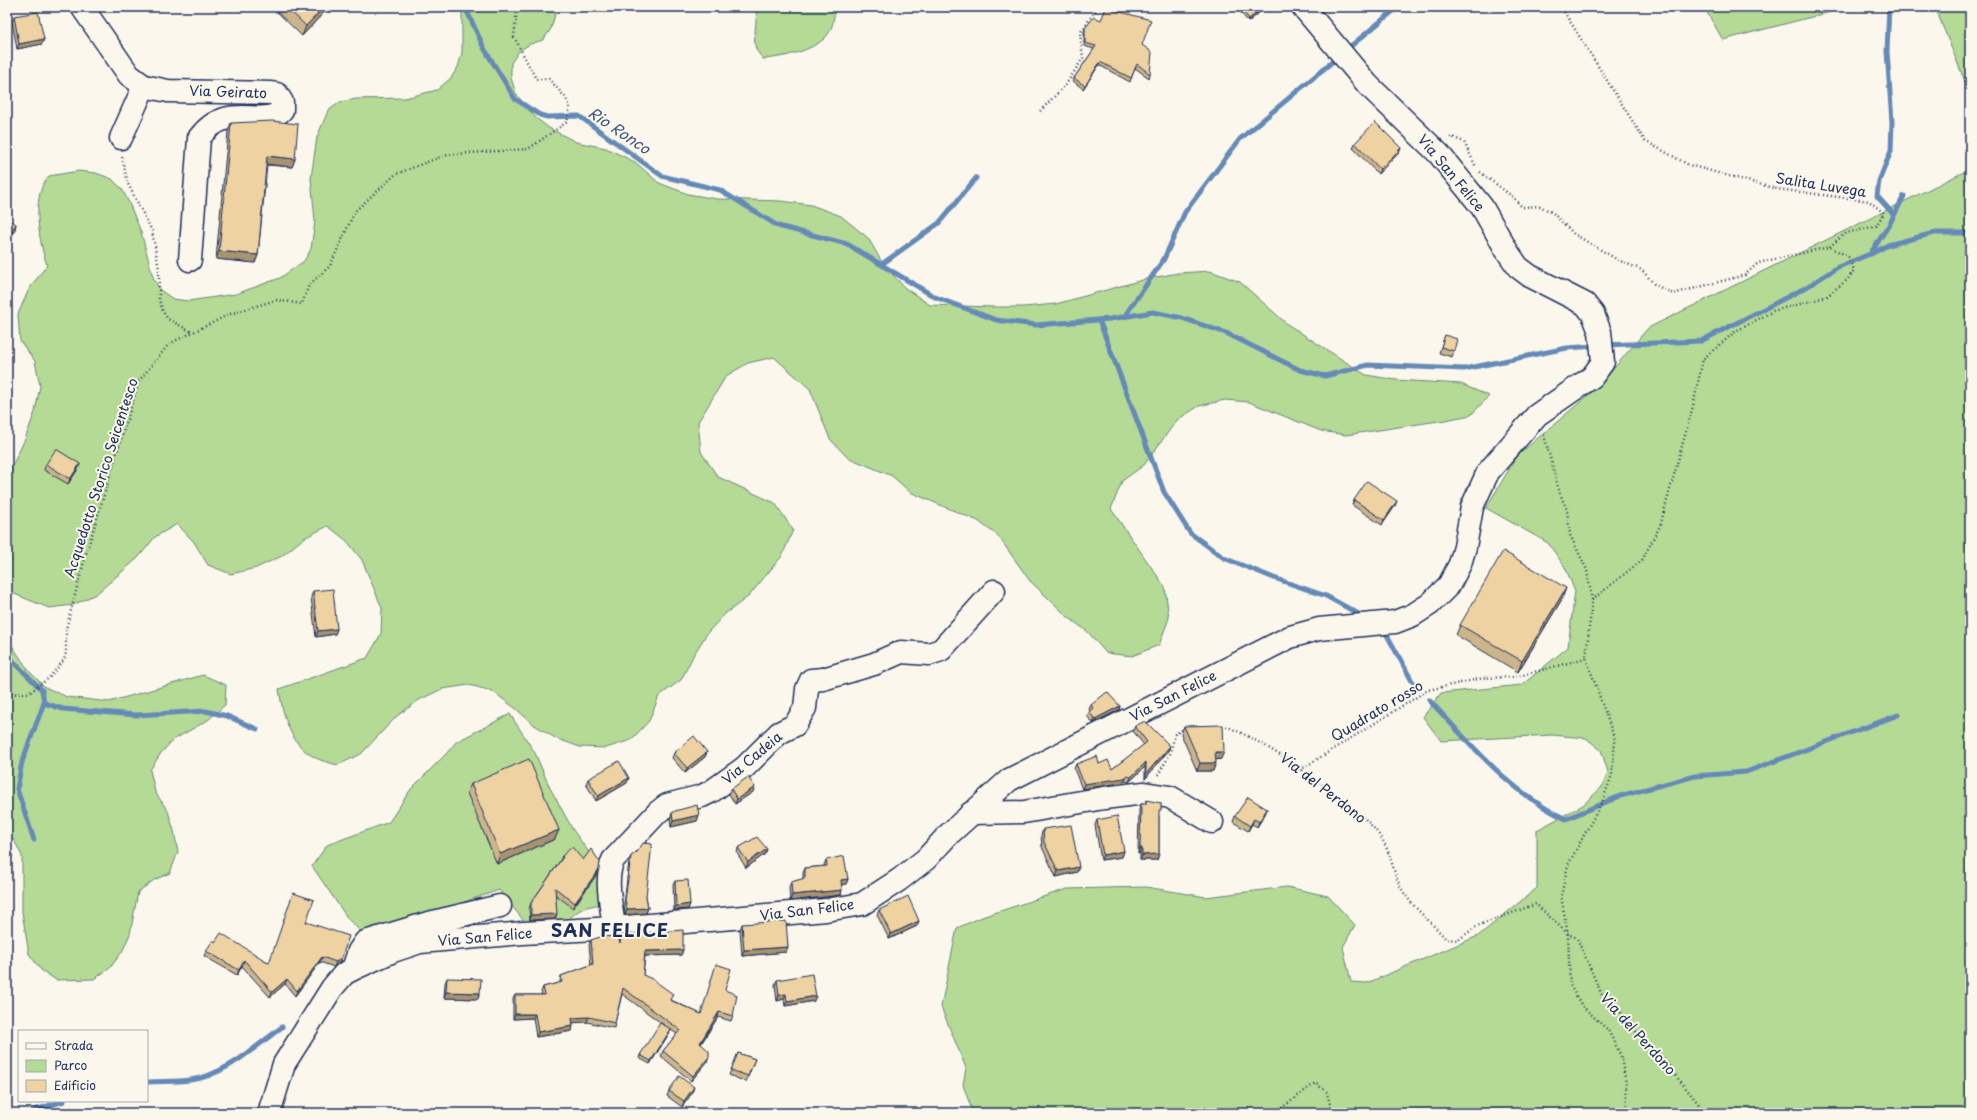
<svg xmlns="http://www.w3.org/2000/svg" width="1977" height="1120" font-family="'Playpen Sans',sans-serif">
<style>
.green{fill:#b5da95;stroke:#68847a}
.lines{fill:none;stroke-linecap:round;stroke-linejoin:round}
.stream{stroke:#658ab7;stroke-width:5}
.minor-casing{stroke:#1b2f5e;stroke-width:25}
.path{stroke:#1b2f5e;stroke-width:2.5;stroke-dasharray:1 3;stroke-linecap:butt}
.minor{stroke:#fbf7ec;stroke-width:22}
.wall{fill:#cdb58b;stroke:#1b2f5e}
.shaded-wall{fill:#a79371;stroke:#1b2f5e}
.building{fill:#eed2a2;stroke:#1b2f5e}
.labels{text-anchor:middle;stroke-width:4;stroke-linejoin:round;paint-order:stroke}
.street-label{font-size:14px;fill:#1b2f5e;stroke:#fbf7ec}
.water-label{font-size:15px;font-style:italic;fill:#3a5583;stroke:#fbf7ec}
.district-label{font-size:18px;font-weight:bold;letter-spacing:1px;fill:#1b2f5e;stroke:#fbf7ec}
</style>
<rect width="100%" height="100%" fill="#fbf7ec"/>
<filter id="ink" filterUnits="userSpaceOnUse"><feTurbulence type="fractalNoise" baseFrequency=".025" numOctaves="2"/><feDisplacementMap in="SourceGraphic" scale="8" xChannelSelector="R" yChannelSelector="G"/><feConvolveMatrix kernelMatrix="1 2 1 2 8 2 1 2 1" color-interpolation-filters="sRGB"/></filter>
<g filter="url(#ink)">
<g class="green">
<path d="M462 7H557L551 29 543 40 530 44 519 51 511 63V78L516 94 536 118 549 128 576 142 606 148 635 162 659 183 688 194 717 199 781 201 811 205 841 216 868 238 883 264 905 288 930 305 994 307H1024L1056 304 1146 279 1178 273 1210 271 1240 282 1287 324 1366 375 1396 380 1461 384 1489 396 1471 415 1445 420 1346 435 1321 431 1249 402 1225 400 1199 406 1177 420 1144 465 1122 481 1111 509 1165 587 1169 618 1159 645 1132 656 1106 653 1088 632 1068 617 1030 581 998 536 978 521 910 492 892 476 847 457 830 439 810 389 774 357 748 363 726 376 698 422 701 452 718 477 775 503 793 530 782 556 748 597 726 613 708 632 694 654 681 680 659 696 649 721 631 740 606 748 580 747 555 738 533 724 515 708 492 691 469 685 442 689 419 700 397 716 361 754 338 765C330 763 321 761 314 757 289 743 283 715 279 689L367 658 381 634 382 608 362 560 347 541 328 526 304 538 282 556 256 568 231 574 208 565 194 542 177 524 155 537 138 558 96 594 73 605 49 608 7 591V477L25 439 35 412 40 386 35 361 20 341 18 314 29 289 47 265C40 246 34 210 41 190 42 185 46 180 49 176L79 171 96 173 112 179 122 189 129 203 141 232 153 277 160 290 173 299 188 301 236 294 280 278 304 261 311 249 315 221 311 178 317 137 328 111 340 102 356 99 405 98 437 90 451 78 458 67 462 53Z"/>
<path d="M756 7H835V8C834 18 833 30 825 38 811 51 782 58 763 59 761 56 757 52 756 49 752 39 758 20 756 7Z"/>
<polygon points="1704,7 1850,7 1723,40"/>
<polygon points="1935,7 1970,7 1970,94"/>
<polygon points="1970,169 1970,1113 973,1113 963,1085 966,1068 941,1007 957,928 982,917 1067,889 1146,887 1206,897 1287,887 1328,896 1355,925 1343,947 1351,982 1367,983 1478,936 1537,888 1537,830 1583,805 1602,787 1608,772 1601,750 1586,738 1552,735 1441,741 1423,717 1441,693 1522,685 1568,647 1575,591 1565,567 1548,543 1486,508 1517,456 1599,386 1648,328"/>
<polygon points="7,638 29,671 45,687 67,697 109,702 203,675 226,685 225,705 208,720 173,740 161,753 150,770 155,792 168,811 174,831 178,852 170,873 154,880 138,892 130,934 122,952 110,968 94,979 56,980 41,970 29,954 22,912 22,856 14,840 7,836"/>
<path d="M510 714 535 753 550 788 573 830 605 875 610 903C589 906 579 906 565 924L528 926 499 890 365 936 348 919 312 866 327 845 389 822 411 789 446 754 456 742Z"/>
</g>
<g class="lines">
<g class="stream">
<polyline points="465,7 484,48 515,99 540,115 547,117 579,116 662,176 720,190 778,226 847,244 935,297 996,320 1036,325 1110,319 1153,312 1182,318 1226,333 1300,370 1325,376 1368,365 1464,369 1567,348 1596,346"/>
<polyline points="1889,7 1887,51 1892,122 1891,151 1879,181 1877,196 1894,215"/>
<polyline points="1346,50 1398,7"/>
<polyline points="1871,254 1888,245 1934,233 1970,233"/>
<polyline points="882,264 939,223 976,178"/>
<polyline points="1124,317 1164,259 1185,212 1240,139 1338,57"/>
<polyline points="1099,320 1164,492 1190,533 1224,558 1274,578 1326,596 1366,618"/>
<polyline points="1606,345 1701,341 1805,288 1838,267 1870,254 1889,225 1904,196"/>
<polyline points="1381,630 1387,635 1412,681 1417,687"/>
<polyline points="7,655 42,690 44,703 22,762 17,789 34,840"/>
<path d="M1429 700C1470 743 1511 794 1566 819L1620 796 1695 776 1746 772 1898 715"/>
<polyline points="44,703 63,709 136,715 206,711 227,716 257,729"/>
<path d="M147 1082C161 1081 176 1082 190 1080 224 1076 255 1047 282 1027"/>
<polyline points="30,1113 35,1110 64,1101"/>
</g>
<g class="minor-casing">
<g id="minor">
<path d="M82 7 129 75 144 86 168 91 271 93 277 94 282 102V110C263 130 228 99 199 138L190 260"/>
<polyline points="121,138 144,86"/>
<polyline points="971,813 1024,812 1104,798 1144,793 1170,797 1212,822"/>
<path d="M614 928C612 907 604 880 613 860L658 812 667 805 702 796 712 791 744 768 779 733 795 725 805 708 807 689 811 680 823 679 874 664 901 652 929 654 941 650 994 591"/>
<polyline points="353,969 359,951 365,942 425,924 500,906"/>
<polyline points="269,1113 284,1064 332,988 344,974 353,969 393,951 420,942 523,933 614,928 826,910 862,904 899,880 926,859 948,835 1009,780 1290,637 1319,629 1395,622 1413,615 1430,604 1449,585 1460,564 1465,547 1472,507 1488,472 1537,415 1592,377 1603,362 1600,332 1593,314 1585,304 1530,276 1518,267 1507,251 1482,207 1439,154 1368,85 1303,7"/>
</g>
</g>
<g class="path">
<polyline points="1040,111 1065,86 1083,58 1080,33 1098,7"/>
<polyline points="1450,138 1452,137 1464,142 1476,167"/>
<polyline points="122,157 128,184 152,231 159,269 159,300 163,312 168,319 192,332"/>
<polyline points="1480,172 1513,197 1522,207 1540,206 1553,213 1574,234 1618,260 1642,270 1654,284 1673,294 1745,275 1758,263 1829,247 1846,233 1876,226 1884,213 1869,201 1777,189 1689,165 1645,141 1561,7"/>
<polyline points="1544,435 1559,491 1567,510 1570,535 1587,570 1592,600 1586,658 1615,740 1612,775 1602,802 1568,865 1561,896 1568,934 1570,985 1582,1006 1608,1030 1620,1054 1626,1083 1627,1110 1626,1113"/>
<polyline points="1592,600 1642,560 1660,526 1693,406 1703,359 1736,331 1773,311 1826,297 1848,279 1854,270 1848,256 1829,247"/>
<polyline points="7,694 29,693 49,678 64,660 66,653 66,629 86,554 139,381 169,344 230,314 276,300 302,304 309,285 330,266 355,211 396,174 443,156 454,154 528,149 567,122 570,106 565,97 549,79 536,79 514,37 517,7"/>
<path d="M1222 727H1228C1266 743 1300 768 1333 793 1350 806 1367 818 1380 836 1391 852 1392 869 1400 886 1411 907 1431 921 1446 939L1458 940 1477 926 1536 904 1568 934 1577 938 1604 1000 1616 1006 1632 1027 1657 1055 1667 1062 1676 1076 1706 1113"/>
<polyline points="1300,770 1428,690 1483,678 1516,677 1586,658"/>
<polyline points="1158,775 1170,754 1175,734 1185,728"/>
<polyline points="1275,1113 1315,1083 1327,1092 1332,1113"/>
</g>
<use href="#minor" class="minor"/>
</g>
<g class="wall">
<polygon points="272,7 329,7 302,36"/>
<polygon points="1239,7 1260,10 1259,13 1248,22 1239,10"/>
<polygon points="14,16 44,39 42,44 17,49 12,22"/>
<polygon points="1085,28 1142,45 1150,74 1149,78 1135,68 1130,82 1099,65 1083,89 1073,81 1074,78 1094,49 1084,46 1084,32"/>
<polygon points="231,123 295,159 292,167 267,165 258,255 255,263 216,259 228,131"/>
<polygon points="1355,143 1401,148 1399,153 1378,174 1353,148"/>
<polygon points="1445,335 1454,351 1452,357 1439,353"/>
<polygon points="46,464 80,464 78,469 68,484 44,470"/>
<polygon points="1354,500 1395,506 1382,525 1352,505"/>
<polygon points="313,591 337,629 335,634 316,637 311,597"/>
<polygon points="1562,599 1518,672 1456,635 1460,625"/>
<polygon points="1091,705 1120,706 1119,710 1093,723 1087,716 1089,712 1090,711 1089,709"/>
<polygon points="1135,726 1170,746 1168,751 1145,779 1145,767 1129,782 1125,781 1122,783 1082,789 1074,769 1076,764 1099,764 1112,769 1144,745 1133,731"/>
<polygon points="1184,726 1221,759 1215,760 1213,771 1197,771 1181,734"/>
<polygon points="707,752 705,757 685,773 672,758 674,753"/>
<polygon points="588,779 627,783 596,801 586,784"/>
<polygon points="471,784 555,839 497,864 467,793"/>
<polygon points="731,789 753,792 735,804 729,794"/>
<polygon points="1146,800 1159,816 1159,854 1157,860 1140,860 1140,853 1138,854 1139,810 1141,804 1145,804"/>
<polygon points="1267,809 1265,814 1257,827 1252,824 1248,831 1233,822 1235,816"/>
<polygon points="672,813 699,815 697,821 671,827 670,819"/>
<polygon points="1097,820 1124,851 1122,857 1101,860 1095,825"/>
<polygon points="1043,829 1077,872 1056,877 1042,847 1041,835"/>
<polygon points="738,848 767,849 765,854 746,868 737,853"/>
<polygon points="562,856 597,874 573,908 556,895 555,919 530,920 529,909 531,903 560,861"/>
<polygon points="631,856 646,896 648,908 646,913 625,915 624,905 629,861"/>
<polygon points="826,860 848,879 846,884 842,884 841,895 790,901 789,887 791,882 803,879 803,873 805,868 825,866 824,865"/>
<polygon points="675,881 690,904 688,909 674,910 673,885"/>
<polygon points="879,910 917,926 889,939 877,915"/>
<polygon points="306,922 340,962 334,967 320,962 295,996 285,984 270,997 242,966 237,975 204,956 206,951 215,942 269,962"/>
<polygon points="742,924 786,952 742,956 740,930"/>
<polygon points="621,935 683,950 681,955 645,956 643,975 671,1000 701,1014 725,990 733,1016 731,1021 718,1017 701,1044 707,1062 691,1081 661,1056 663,1051 677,1034 671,1030 650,1064 639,1058 640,1055 664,1025 622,994 615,1023 614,1028 587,1022 573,1022 572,1031 536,1037 533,1018 513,1019 513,999 515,995 542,995 541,992 543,987 560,983 560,981 561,976 591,965 589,945 591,940 619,940"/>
<polygon points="447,978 478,999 444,998 445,983"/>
<polygon points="777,980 814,1001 785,1006 784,999 777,1001 775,985"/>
<polygon points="738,1053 755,1059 746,1082 729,1075"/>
<polygon points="669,1091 692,1093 682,1107 667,1096"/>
</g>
<g class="shaded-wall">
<polygon points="324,7 329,7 302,36 306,26"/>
<polygon points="1260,10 1259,13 1248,22 1249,19"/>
<polygon points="44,39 42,44 17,49 19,44"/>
<polygon points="1100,62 1099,65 1083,89 1085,86"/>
<polygon points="1401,148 1399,153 1378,174 1380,169"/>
<polygon points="267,156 295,159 292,167 264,164"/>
<polygon points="16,224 15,230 7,242 7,240"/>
<polygon points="219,251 258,255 255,263 216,259"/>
<polygon points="80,464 78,469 68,484 70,479"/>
<polygon points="1397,501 1395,506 1382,525 1384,520"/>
<polygon points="1566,588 1562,599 1518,672 1522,661"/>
<polygon points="337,629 335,634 316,637 318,631"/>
<polygon points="1120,706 1119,710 1093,723 1095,719"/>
<polygon points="1170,746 1168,751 1145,779 1146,774"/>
<polygon points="707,752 705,757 685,773 687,768"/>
<polygon points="1215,752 1224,752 1221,759 1212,760"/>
<polygon points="1146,762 1145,767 1129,782 1131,777"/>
<polygon points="1200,763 1216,763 1213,771 1197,771"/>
<polygon points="1127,776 1125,781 1122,783 1082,789 1084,784"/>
<polygon points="629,778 627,783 596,801 598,796"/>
<polygon points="755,787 753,792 735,804 737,799"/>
<polygon points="1267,809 1265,814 1257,827 1259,822"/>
<polygon points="699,815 697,821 671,827 673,821"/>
<polygon points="1254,819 1252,824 1248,831 1250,826"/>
<polygon points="559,830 555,839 497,864 500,854"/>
<polygon points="1140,848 1142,848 1140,853 1138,854"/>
<polygon points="767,849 765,854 746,868 748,862"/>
<polygon points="1124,851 1122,857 1101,860 1103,855"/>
<polygon points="1159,854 1157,860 1140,860 1142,855"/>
<polygon points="1079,867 1077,872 1056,877 1058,871"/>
<polygon points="599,869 597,874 573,908 575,903"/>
<polygon points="848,879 846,884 839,885 841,880"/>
<polygon points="842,890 841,895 790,901 792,895"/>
<polygon points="690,904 688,909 674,910 676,906"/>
<polygon points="648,908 646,913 625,915 627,909"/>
<polygon points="557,914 555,919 530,920 531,915"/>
<polygon points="919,921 917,926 889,939 891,934"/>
<polygon points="788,947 786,952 742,956 744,950"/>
<polygon points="683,950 681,955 643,956 645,951"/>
<polygon points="322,957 320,962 295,996 297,991"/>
<polygon points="342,957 340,962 334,967 336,962"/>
<polygon points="244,960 242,966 237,975 239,970"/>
<polygon points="287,979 285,984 270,997 272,992"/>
<polygon points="446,992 480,993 478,999 444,998"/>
<polygon points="786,994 784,999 777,1001 779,995"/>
<polygon points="816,996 814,1001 785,1006 787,1001"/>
<polygon points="719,1012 718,1017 698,1048 700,1043"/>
<polygon points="515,1014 535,1014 533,1018 513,1019"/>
<polygon points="589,1017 587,1022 571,1023 572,1018"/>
<polygon points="573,1026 572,1031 536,1037 538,1032"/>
<polygon points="671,1029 670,1032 650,1064 651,1061"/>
<polygon points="709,1057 707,1062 691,1081 693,1076"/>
<polygon points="694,1087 692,1093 682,1107 684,1101"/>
</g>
<g class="building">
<polygon points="286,7 324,7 306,26"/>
<polygon points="1240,7 1258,7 1260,10 1249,19"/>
<polygon points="1106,8 1151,20 1142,45 1152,52 1150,74 1137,64 1131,78 1100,62 1085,86 1074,78 1096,46 1085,43 1085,28 1094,17 1101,20"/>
<polygon points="38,12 44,39 19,44 14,16"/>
<polygon points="272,121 298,124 295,159 267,156 258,255 219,251 231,123"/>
<polygon points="1375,122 1401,148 1380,169 1355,143"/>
<polygon points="7,219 16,224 7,240"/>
<polygon points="1445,335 1457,339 1454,351 1441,347"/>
<polygon points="56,449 80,464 70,479 46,464"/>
<polygon points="1367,481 1397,501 1384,520 1354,500"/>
<polygon points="1503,551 1566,588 1522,661 1460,625"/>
<polygon points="333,589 337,629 318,631 313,591"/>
<polygon points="1107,692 1120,706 1095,719 1089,712 1093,708 1091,705"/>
<polygon points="1145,721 1170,746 1146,774 1146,762 1131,777 1127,776 1124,778 1084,784 1076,764 1097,756 1099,764 1108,760 1112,769 1147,742 1135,726"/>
<polygon points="1223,725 1224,752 1215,752 1216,763 1200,763 1184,726"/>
<polygon points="694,736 707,752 687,768 674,753"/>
<polygon points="529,759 559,830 500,854 471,784"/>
<polygon points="619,761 629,778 598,796 588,779"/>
<polygon points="748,777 755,787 737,799 731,789"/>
<polygon points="1248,797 1267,809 1259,822 1254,819 1250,826 1235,816"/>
<polygon points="1146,800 1161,803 1161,810 1159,810 1159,854 1142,855 1142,848 1140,848 1141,804 1146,804"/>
<polygon points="697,805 699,815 673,821 672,813 675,811"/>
<polygon points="1117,816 1124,851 1103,855 1097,820"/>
<polygon points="1071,825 1079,867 1058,871 1044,842 1043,829"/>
<polygon points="757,837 767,849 748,862 738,848"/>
<polygon points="643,843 652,844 646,896 648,908 627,909 625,900 631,856 637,852"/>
<polygon points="572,847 583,860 591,849 600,862 599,869 575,903 555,888 557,914 531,915 531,903 563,857 562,856"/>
<polygon points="844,856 848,879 841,880 842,890 792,895 791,882 805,878 805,868 827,866 826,860"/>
<polygon points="688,880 690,904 676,906 675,881"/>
<polygon points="293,893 314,900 306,922 349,936 342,957 336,962 322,957 297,991 287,979 272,992 244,960 239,970 206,951 213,940 215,942 221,933 269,963"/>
<polygon points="908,896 919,921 891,934 879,910"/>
<polygon points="786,921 788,947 744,950 742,924"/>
<polygon points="683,930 683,950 645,951 643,975 652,979 673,994 670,1000 701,1014 716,964 731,969 725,990 737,995 733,1016 719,1012 700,1043 709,1051 709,1057 693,1076 663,1051 680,1030 623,988 615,1023 589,1017 572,1018 573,1026 538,1032 535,1014 515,1014 515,995 545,995 543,987 562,982 561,976 593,964 591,940 600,937 618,936 620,943 621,935"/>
<polygon points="812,974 816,996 787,1001 786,994 779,995 777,980"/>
<polygon points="447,978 481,979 480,993 446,992"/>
<polygon points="660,1023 671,1029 651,1061 640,1055"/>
<polygon points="738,1053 755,1059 748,1076 731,1070"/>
<polygon points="679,1076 694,1087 684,1101 669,1091"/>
</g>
</g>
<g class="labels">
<g class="street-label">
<text transform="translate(228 92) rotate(2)" y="5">Via Geirato</text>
<text transform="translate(1451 173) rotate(50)" y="5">Via San Felice</text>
<text transform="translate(1821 185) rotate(9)" y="5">Salita Luvega</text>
<text transform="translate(101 478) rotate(-72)" y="5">Acquedotto Storico Seicentesco</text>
<text transform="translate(1173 696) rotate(-27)" y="5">Via San Felice</text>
<text transform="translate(1377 711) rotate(-31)" y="5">Quadrato rosso</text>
<text transform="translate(752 758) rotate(-40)" y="5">Via Cadeia</text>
<text transform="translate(1323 788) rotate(38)" y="5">Via del Perdono</text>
<text transform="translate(807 910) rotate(-7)" y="5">Via San Felice</text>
<text transform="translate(485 937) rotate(-5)" y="5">Via San Felice</text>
<text transform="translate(1638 1034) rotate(48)" y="5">Via del Perdono</text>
</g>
<g class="water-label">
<text transform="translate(619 131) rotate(34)" y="5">Rio Ronco</text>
</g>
<g class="district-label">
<text x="610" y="937">SAN FELICE</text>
</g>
</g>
<rect width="1977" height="1120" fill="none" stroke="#fbf7ec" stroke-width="24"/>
<rect x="12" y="12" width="1953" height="1096" fill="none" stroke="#1b2f5e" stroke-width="1.5" filter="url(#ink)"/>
<rect x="18" y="1030" width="130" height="72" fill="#fbf7ec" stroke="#a1a7b3"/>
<rect x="26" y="1043" width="20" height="6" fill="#fbf7ec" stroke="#a1a7b3"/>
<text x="54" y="1050" font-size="12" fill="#1b2f5e">Strada</text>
<rect x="26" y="1060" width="20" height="12" fill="#b5da95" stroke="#a1a7b3"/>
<text x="54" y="1070" font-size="12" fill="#1b2f5e">Parco</text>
<rect x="26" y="1080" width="20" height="12" fill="#eed2a2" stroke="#a1a7b3"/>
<text x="54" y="1090" font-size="12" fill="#1b2f5e">Edificio</text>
</svg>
